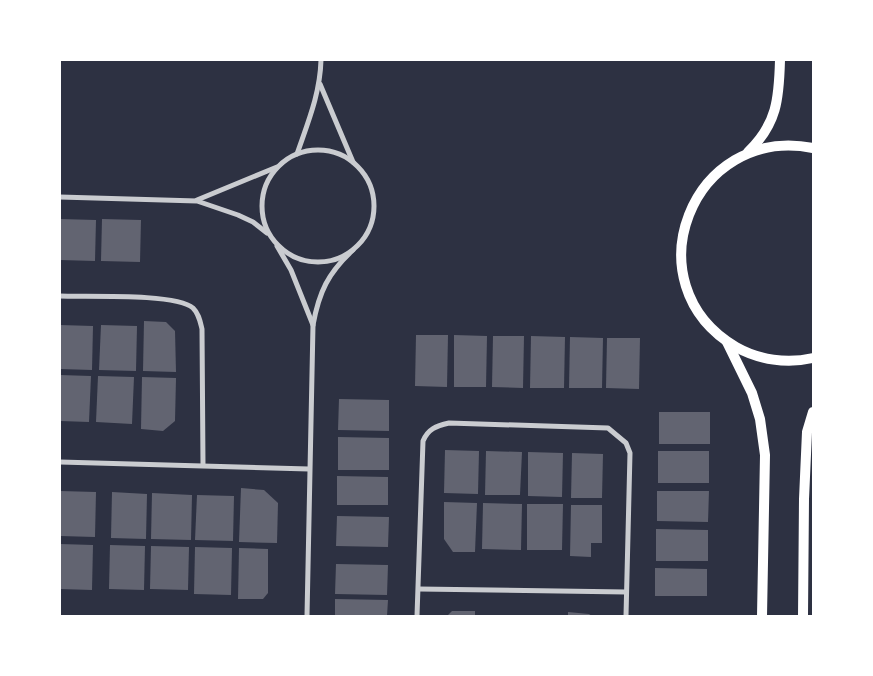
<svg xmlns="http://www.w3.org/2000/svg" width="873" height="676" font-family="Helvetica,sans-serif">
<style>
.building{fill:#626471}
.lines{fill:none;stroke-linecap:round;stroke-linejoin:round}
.minor{stroke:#caccd0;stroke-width:5}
.secondary{stroke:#fff;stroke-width:10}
</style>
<rect width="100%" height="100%" fill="#2d3142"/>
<g class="building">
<polygon points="60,219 96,220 95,261 60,260"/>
<polygon points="102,219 141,220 140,262 101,261"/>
<polygon points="144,321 166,322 175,331 176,372 143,371"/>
<polygon points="60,325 93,326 92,370 60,369"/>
<polygon points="101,325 137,326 136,371 99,370"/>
<polygon points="416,335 448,335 447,387 415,386"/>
<polygon points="454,335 487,336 486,387 454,387"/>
<polygon points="493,336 524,336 523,388 492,387"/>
<polygon points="531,336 565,337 564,388 530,388"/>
<polygon points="570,337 603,338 602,388 569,388"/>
<polygon points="607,338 640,338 639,389 606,388"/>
<polygon points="60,375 91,376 89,422 60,421"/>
<polygon points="98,376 134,377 132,424 96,422"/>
<polygon points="142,377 176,378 175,421 163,431 141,429"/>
<polygon points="339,399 389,400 389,431 338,430"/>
<rect x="659" y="412" width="51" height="32"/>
<polygon points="338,437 389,438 389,470 338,470"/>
<polygon points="445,450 479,451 478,494 444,493"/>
<polygon points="486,451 522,452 520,495 485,495"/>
<rect x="658" y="451" width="51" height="32"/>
<polygon points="528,452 563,453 562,497 528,496"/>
<polygon points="572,453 603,454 602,498 571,498"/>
<polygon points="337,476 388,477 388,505 337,505"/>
<polygon points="241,488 264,490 278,503 277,543 239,542"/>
<polygon points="60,491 96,492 95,537 60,536"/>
<polygon points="657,491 709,491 708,522 657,521"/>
<polygon points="112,492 147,494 146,539 111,538"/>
<polygon points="152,493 192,495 191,540 151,539"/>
<polygon points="197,495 234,496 233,541 195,540"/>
<polygon points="444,502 477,503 475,552 453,552 444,539"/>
<polygon points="483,503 522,504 521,550 482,549"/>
<polygon points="527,504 563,504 562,550 527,550"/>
<polygon points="571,505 602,505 602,543 591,543 591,557 570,556"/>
<polygon points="337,516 389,517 388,547 336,546"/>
<polygon points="656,529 708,530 708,561 656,561"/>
<polygon points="60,544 93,545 92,590 60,589"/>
<polygon points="110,545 145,546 144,590 109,589"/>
<polygon points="151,546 189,547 188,590 150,589"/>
<polygon points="195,547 232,548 231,595 194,594"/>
<polygon points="239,548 268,549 268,593 263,599 238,599"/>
<polygon points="336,564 388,565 387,595 335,594"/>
<polygon points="655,568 707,569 707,596 655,596"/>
<polygon points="335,599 388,600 387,616 335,616"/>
<polygon points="452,611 475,611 475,616 447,616"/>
<polygon points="568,612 589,614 592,616 568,616"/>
</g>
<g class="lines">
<g class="minor">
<polyline points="320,84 353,162"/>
<circle cx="318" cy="206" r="56"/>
<path d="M297 154C308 122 320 94 321 60"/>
<polyline points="60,197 197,201 238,215 253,222 267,233"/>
<polyline points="197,200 277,167"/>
<polyline points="277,246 291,270 313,325"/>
<path d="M60 296C86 297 176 293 193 308 199 314 200 321 202 329L203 465"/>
<polyline points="60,462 309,469"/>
<polyline points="419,589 626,592"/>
<path d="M307 616 313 325C319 292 328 273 353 250"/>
<path d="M417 616 423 441C428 429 436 426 449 423L608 428 626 443 630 453 626 616"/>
</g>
<g class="secondary">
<path d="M813 148C692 124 629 284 736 347 759 360 787 364 813 358"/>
<path d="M748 152C777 124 779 99 780 60"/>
<polyline points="727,342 752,393 760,419 765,455 762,616"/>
<polyline points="803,616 804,499 807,432 813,412"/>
</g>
</g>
<rect width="873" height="676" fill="none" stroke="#ffffff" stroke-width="122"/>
</svg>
